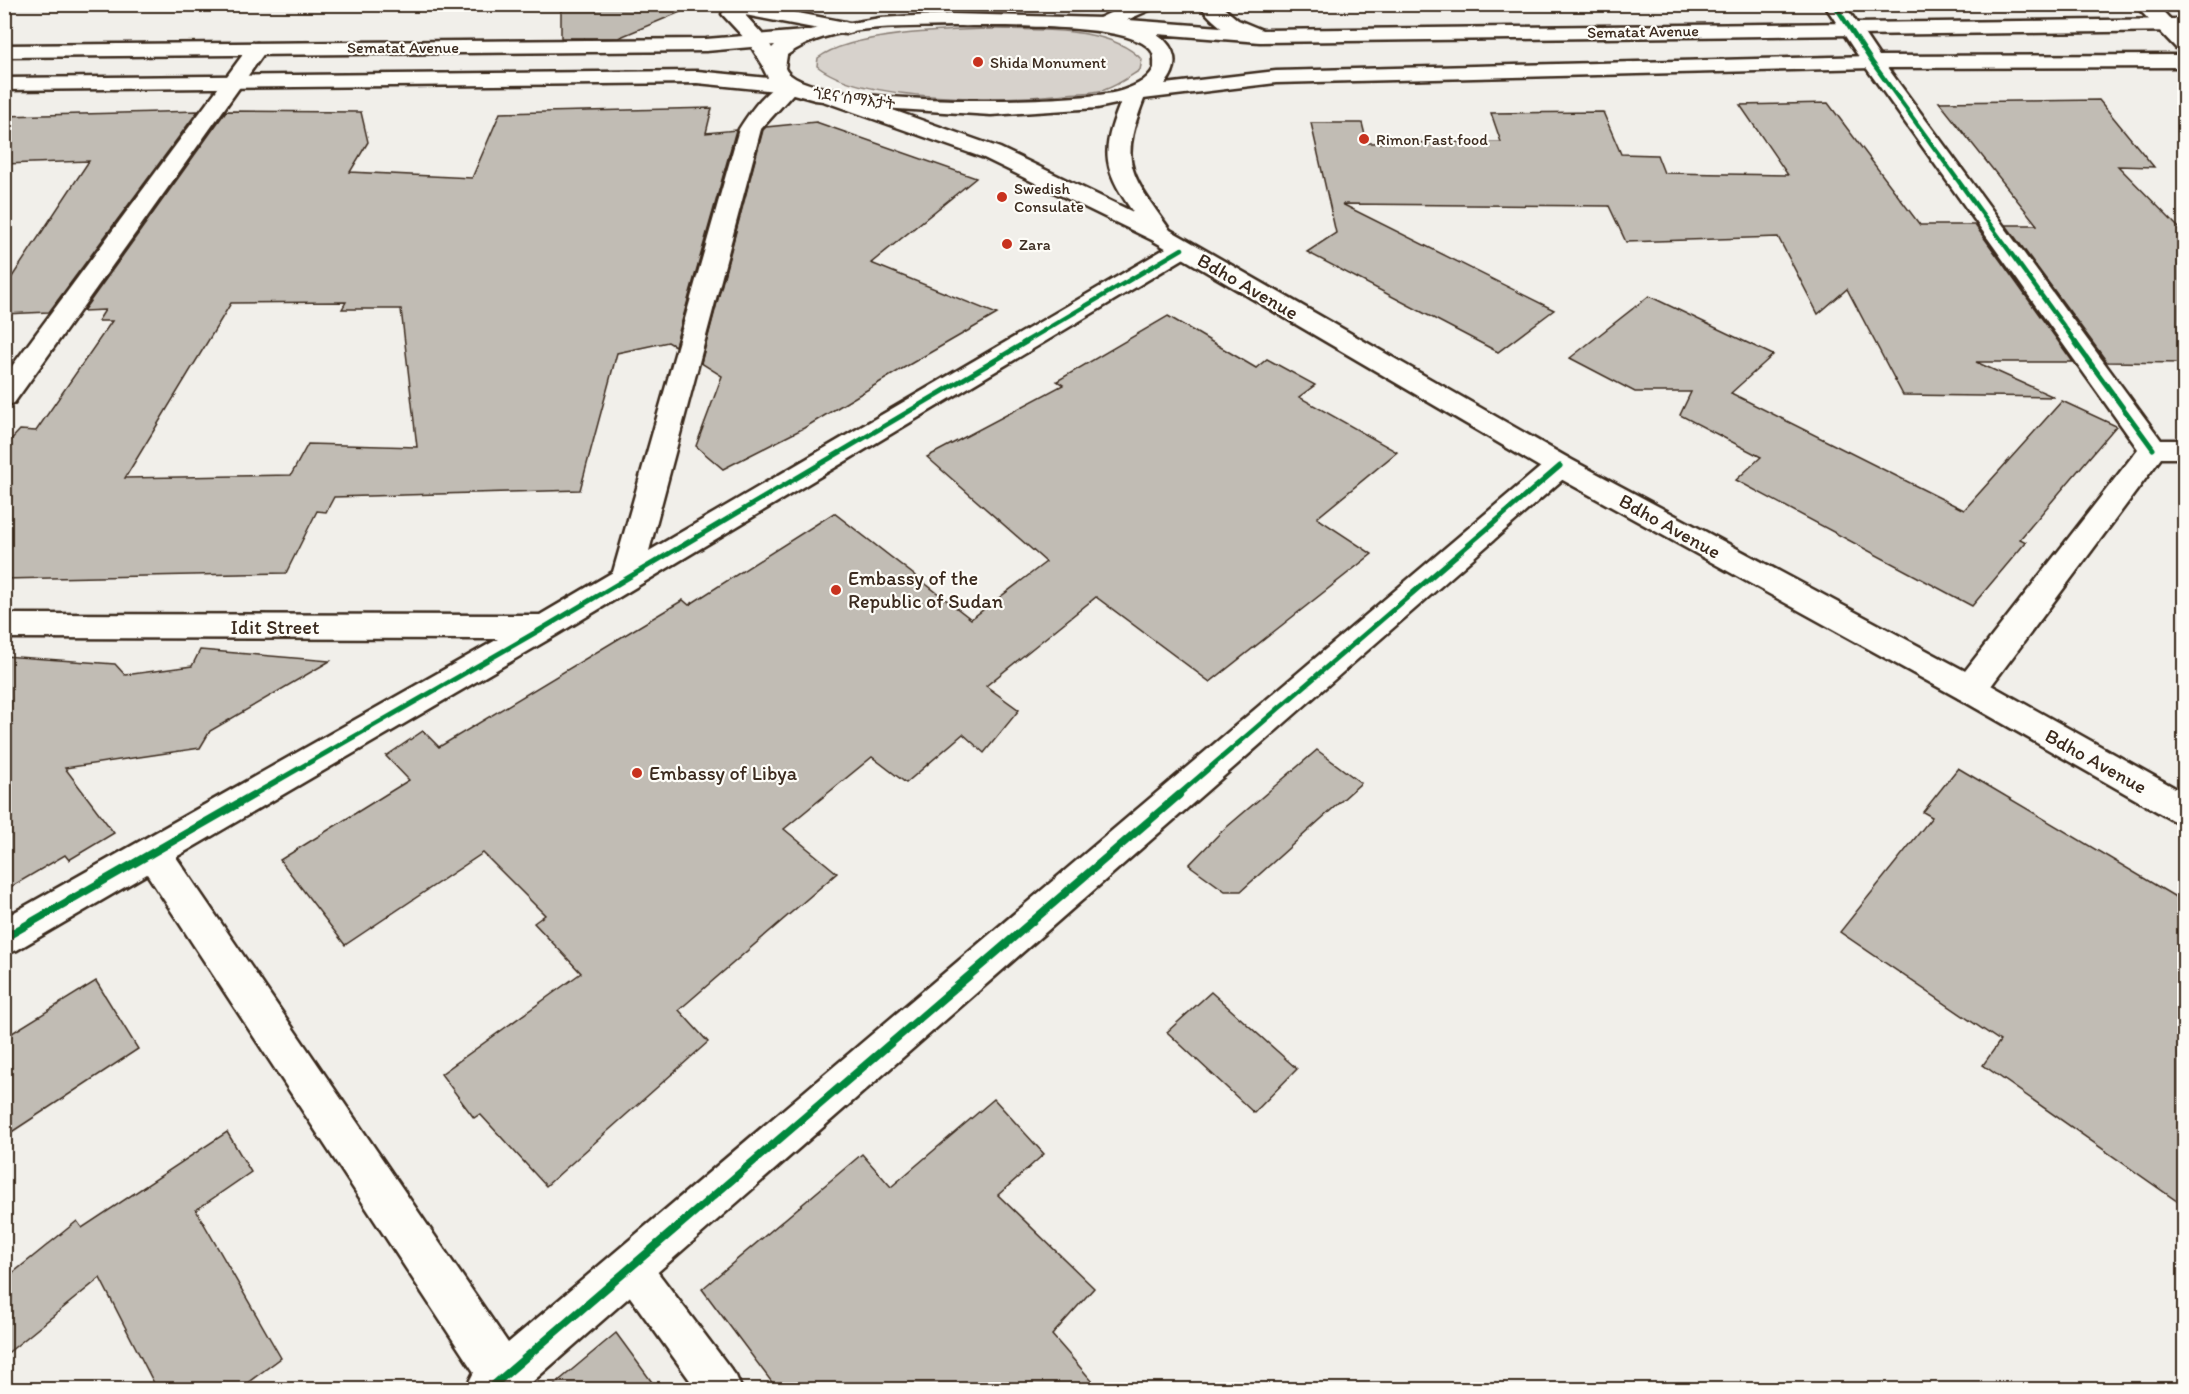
<svg xmlns="http://www.w3.org/2000/svg" width="2189" height="1394" font-family="Itim,'Noto Sans Ethiopic',sans-serif">
<style>
.green{fill:#d7d2cc;stroke:#897e75;stroke-width:1.5}
.building{fill:#c1bcb4;stroke:#3b2a1e;stroke-width:1.5;fill-rule:evenodd}
.lines{fill:none;stroke-linecap:round;stroke-linejoin:round}
.lane-casing{stroke:#3b2a1e;stroke-width:5}
.street-casing{stroke:#3b2a1e;stroke-width:5}
.secondary-casing{stroke:#3b2a1e;stroke-width:5}
.primary-casing{stroke:#3b2a1e;stroke-width:5}
.lane{fill:#fdfcf7;fill-rule:evenodd}
.street{fill:#fdfcf7;fill-rule:evenodd}
.secondary{fill:#fdfcf7;fill-rule:evenodd}
.primary{fill:#fdfcf7;fill-rule:evenodd}
.cycleway-far2-casing{stroke:#fdfcf7;stroke-width:7}
.cycleway-far1-casing{stroke:#fdfcf7;stroke-width:9}
.cycleway-casing{stroke:#fdfcf7;stroke-width:11}
.cycleway-far2{stroke:#00873e;stroke-width:4.5}
.cycleway-far1{stroke:#00873e;stroke-width:5}
.cycleway{stroke:#00873e;stroke-width:8}
.poi-dot{fill:#c8321e;stroke:#fdfcf7;stroke-width:2}
.labels{text-anchor:middle;stroke-width:4.5;stroke-linejoin:round;paint-order:stroke}
.far-street-label{font-size:16px;fill:#3b2a1e;stroke:#fdfcf7}
.far-poi-label{font-size:16px;fill:#3b2a1e;stroke:#fdfcf7;text-anchor:start}
.street-label{font-size:20px;fill:#3b2a1e;stroke:#fdfcf7}
.poi-label{font-size:20px;fill:#3b2a1e;stroke:#fdfcf7;text-anchor:start}
</style>
<rect width="100%" height="100%" fill="#f1efea"/>
<filter id="ink" filterUnits="userSpaceOnUse"><feTurbulence type="fractalNoise" baseFrequency=".0167" numOctaves="2"/><feDisplacementMap in="SourceGraphic" scale="12" xChannelSelector="R" yChannelSelector="G"/><feConvolveMatrix kernelMatrix="1 2 1 2 8 2 1 2 1" color-interpolation-filters="sRGB"/></filter>
<g filter="url(#ink)">
<path class="green" d="M996 29C1039 30 1111 26 1142 60L1140 70C1129 77 1117 86 1104 90 1093 93 1079 93 1068 94 1007 100 865 104 817 66L818 58C852 32 952 30 996 29Z"/>
<g class="building">
<polygon points="561,4 695,4 695,6 618,38 561,38"/>
<polygon points="2099,100 2154,167 2118,166 2184,233 2184,363 2107,362 2006,225 2037,225 1939,102"/>
<polygon points="1828,103 1920,225 1975,225 2073,362 1976,362 2054,397 1903,395 1847,289 1818,314 1778,237 1626,242 1609,206 1342,204 1554,310 1498,352 1307,252 1336,233 1311,123 1362,123 1367,143 1501,142 1491,113 1603,112 1621,154 1657,155 1664,173 1788,175 1740,105"/>
<path d="M712 108 706 133 736 130 675 346 668 342 617 353 580 490 334 497 326 512 317 511 286 573 4 579V447L20 430 36 431 112 321H98L105 310 83 311 226 111 361 112 368 142 350 172 472 178 500 113ZM346 302 342 309H401L417 447 308 444 291 475 125 478 231 303Z"/>
<polygon points="198,111 49,312 4,314 4,289 89,161 4,164 4,116"/>
<polygon points="816,122 976,178 871,263 997,314 900,370 804,428 723,469 696,446 722,376 701,363 763,130 766,127"/>
<polygon points="1649,296 1773,355 1731,393 1964,510 2062,401 2116,426 2020,539 2026,542 1972,606 1736,480 1761,457 1680,415 1691,392 1635,392 1570,358"/>
<polygon points="1168,316 1256,368 1267,359 1315,385 1299,397 1397,452 1317,518 1372,554 1210,682 1096,597 986,686 1019,710 984,753 963,734 906,783 872,757 784,829 837,873 679,1010 708,1042 546,1186 480,1114 474,1118 441,1074 581,973 534,923 545,915 483,853 345,945 280,860 409,780 386,756 423,731 439,747 683,600 689,605 834,513 971,619 1046,562 927,457 1063,385 1057,381"/>
<polygon points="200,650 330,661 210,731 200,748 65,768 114,833 69,860 65,855 4,891 4,656 115,664 125,675 192,666"/>
<polygon points="1317,750 1361,783 1241,891 1225,891 1189,865 1221,832"/>
<polygon points="1958,768 2184,902 2184,1206 1983,1065 2000,1041 1840,932 1932,817 1923,812"/>
<polygon points="96,981 138,1049 4,1137 4,1038"/>
<polygon points="1211,992 1297,1069 1254,1113 1167,1032"/>
<polygon points="994,1099 1044,1154 998,1195 1094,1288 1052,1335 1099,1389 777,1389 702,1289 862,1154 891,1187"/>
<polygon points="227,1132 251,1172 196,1210 281,1358 239,1389 157,1389 100,1278 4,1356 4,1280 77,1221 82,1228"/>
<polygon points="616,1333 657,1389 549,1389"/>
</g>
<g class="lines">
<g class="lane-casing">
<polygon id="lane" points="631,1248 644,1254 736,1376 742,1390 697,1390 618,1280 612,1267 618,1254"/>
</g>
<g class="street-casing">
<g id="street">
<polygon points="1129,4 1157,4 1154,8 1109,28 1095,28 1092,24 1095,20"/>
<path d="M1199 4H1219L1238 20 1267 32 1270 36 1267 40C1242 47 1213 24 1199 4Z"/>
<polygon points="1824,4 1844,4 1881,59 2161,440 2184,440 2184,458 2161,458 1982,698 1970,702 1958,698 1954,689 1958,680 2138,449 1865,66"/>
<polygon points="2134,4 2156,4 2184,34 2184,51 2177,49"/>
<path d="M789 80 797 81 800 86 761 129 649 551 1173 244 1182 242 1191 244 1194 249 1191 254 556 635 176 857 508 1343 1550 459 1560 456 1570 459 1574 466 1570 473 523 1390H465L474 1372 147 874 17 950 4 954V918L498 639 4 638V614L540 615 613 572 739 129C750 112 768 85 789 80Z"/>
</g>
</g>
<g class="secondary-casing">
<g id="secondary">
<polygon points="718,4 751,4 845,22 852,24 855,28 852,32 845,34 745,15 764,36 784,66 780,70 766,70 749,43 722,14 725,10"/>
<polygon points="257,43 264,45 267,49 14,403 4,406 4,377 250,45"/>
<path d="M1135 87 1143 89 1146 94C1118 164 1129 172 1170 230L1570 459 1982 680 2184 793V824L2172 820 1958 698 1550 473 1152 240 984 158 820 100 817 95 820 90H836L1000 148 1133 212C1099 163 1102 148 1124 94L1127 89Z"/>
</g>
</g>
<g class="primary-casing">
<path id="primary" d="M951 14 1102 18 1260 30 2184 19V31L1260 42 1157 34C1177 48 1180 66 1165 84L1276 71 1872 56 2184 55V67L1872 68 1276 83 1135 100 1097 108 991 115 882 108 815 100 786 92 697 83 4 90V78L697 71 768 78 763 68 767 53 775 45 706 51 4 57V45L706 39 804 31 880 18ZM951 26C989 27 1130 21 1151 50 1155 55 1154 62 1154 68 1147 82 1131 88 1117 92 1072 103 800 109 785 68L787 55C831 23 899 28 951 26Z"/>
</g>
<use href="#lane" class="lane"/>
<use href="#street" class="street"/>
<use href="#secondary" class="secondary"/>
<use href="#primary" class="primary"/>
<g class="cycleway-far2-casing">
<g id="cycleway-far2">
<polyline points="1834,4 1872,62 2076,343"/>
<polyline points="1023,343 1182,249"/>
</g>
</g>
<g class="cycleway-far1-casing">
<g id="cycleway-far1">
<polyline points="2075,342 2153,449"/>
<polyline points="251,796 545,627 1026,342"/>
<polyline points="1177,796 1560,466"/>
</g>
</g>
<g class="cycleway-casing">
<g id="cycleway">
<polyline points="4,938 253,795"/>
<polyline points="488,1390 1179,795"/>
</g>
</g>
<use href="#cycleway-far2" class="cycleway-far2"/>
<use href="#cycleway-far1" class="cycleway-far1"/>
<use href="#cycleway" class="cycleway"/>
</g>
</g>
<g class="poi-dot">
<circle cx="978" cy="62" r="6"/>
<circle cx="1364" cy="139" r="6"/>
<circle cx="1002" cy="197" r="6"/>
<circle cx="1007" cy="244" r="6"/>
<circle cx="836" cy="590" r="6"/>
<circle cx="637" cy="773" r="6"/>
</g>
<g class="labels">
<g class="far-street-label">
<text transform="translate(1643 31) rotate(-1)" y="6">Sematat Avenue</text>
<text x="403" y="53">Sematat Avenue</text>
<text transform="translate(854 98) rotate(8)" y="6">ጎደና ሰማእታት</text>
</g>
<g class="far-poi-label">
<text x="990" y="68">Shida Monument</text>
<text x="1376" y="145">Rimon Fast food</text>
<text x="1014" y="194">Swedish<tspan x="1014" dy="18">Consulate</tspan></text>
<text x="1019" y="250">Zara</text>
</g>
<g class="street-label">
<text transform="translate(1248 286) rotate(30)" y="7">Bdho Avenue</text>
<text transform="translate(1670 526) rotate(29)" y="7">Bdho Avenue</text>
<text x="275" y="634">Idit Street</text>
<text transform="translate(2096 761) rotate(29)" y="7">Bdho Avenue</text>
</g>
<g class="poi-label">
<text x="848" y="585">Embassy of the<tspan x="848" dy="23">Republic of Sudan</tspan></text>
<text x="649" y="780">Embassy of Libya</text>
</g>
</g>
<rect width="2189" height="1394" fill="none" stroke="#fdfcf7" stroke-width="24"/>
<rect x="12" y="12" width="2165" height="1370" fill="none" stroke="#3b2a1e" stroke-width="2" filter="url(#ink)"/>
</svg>
